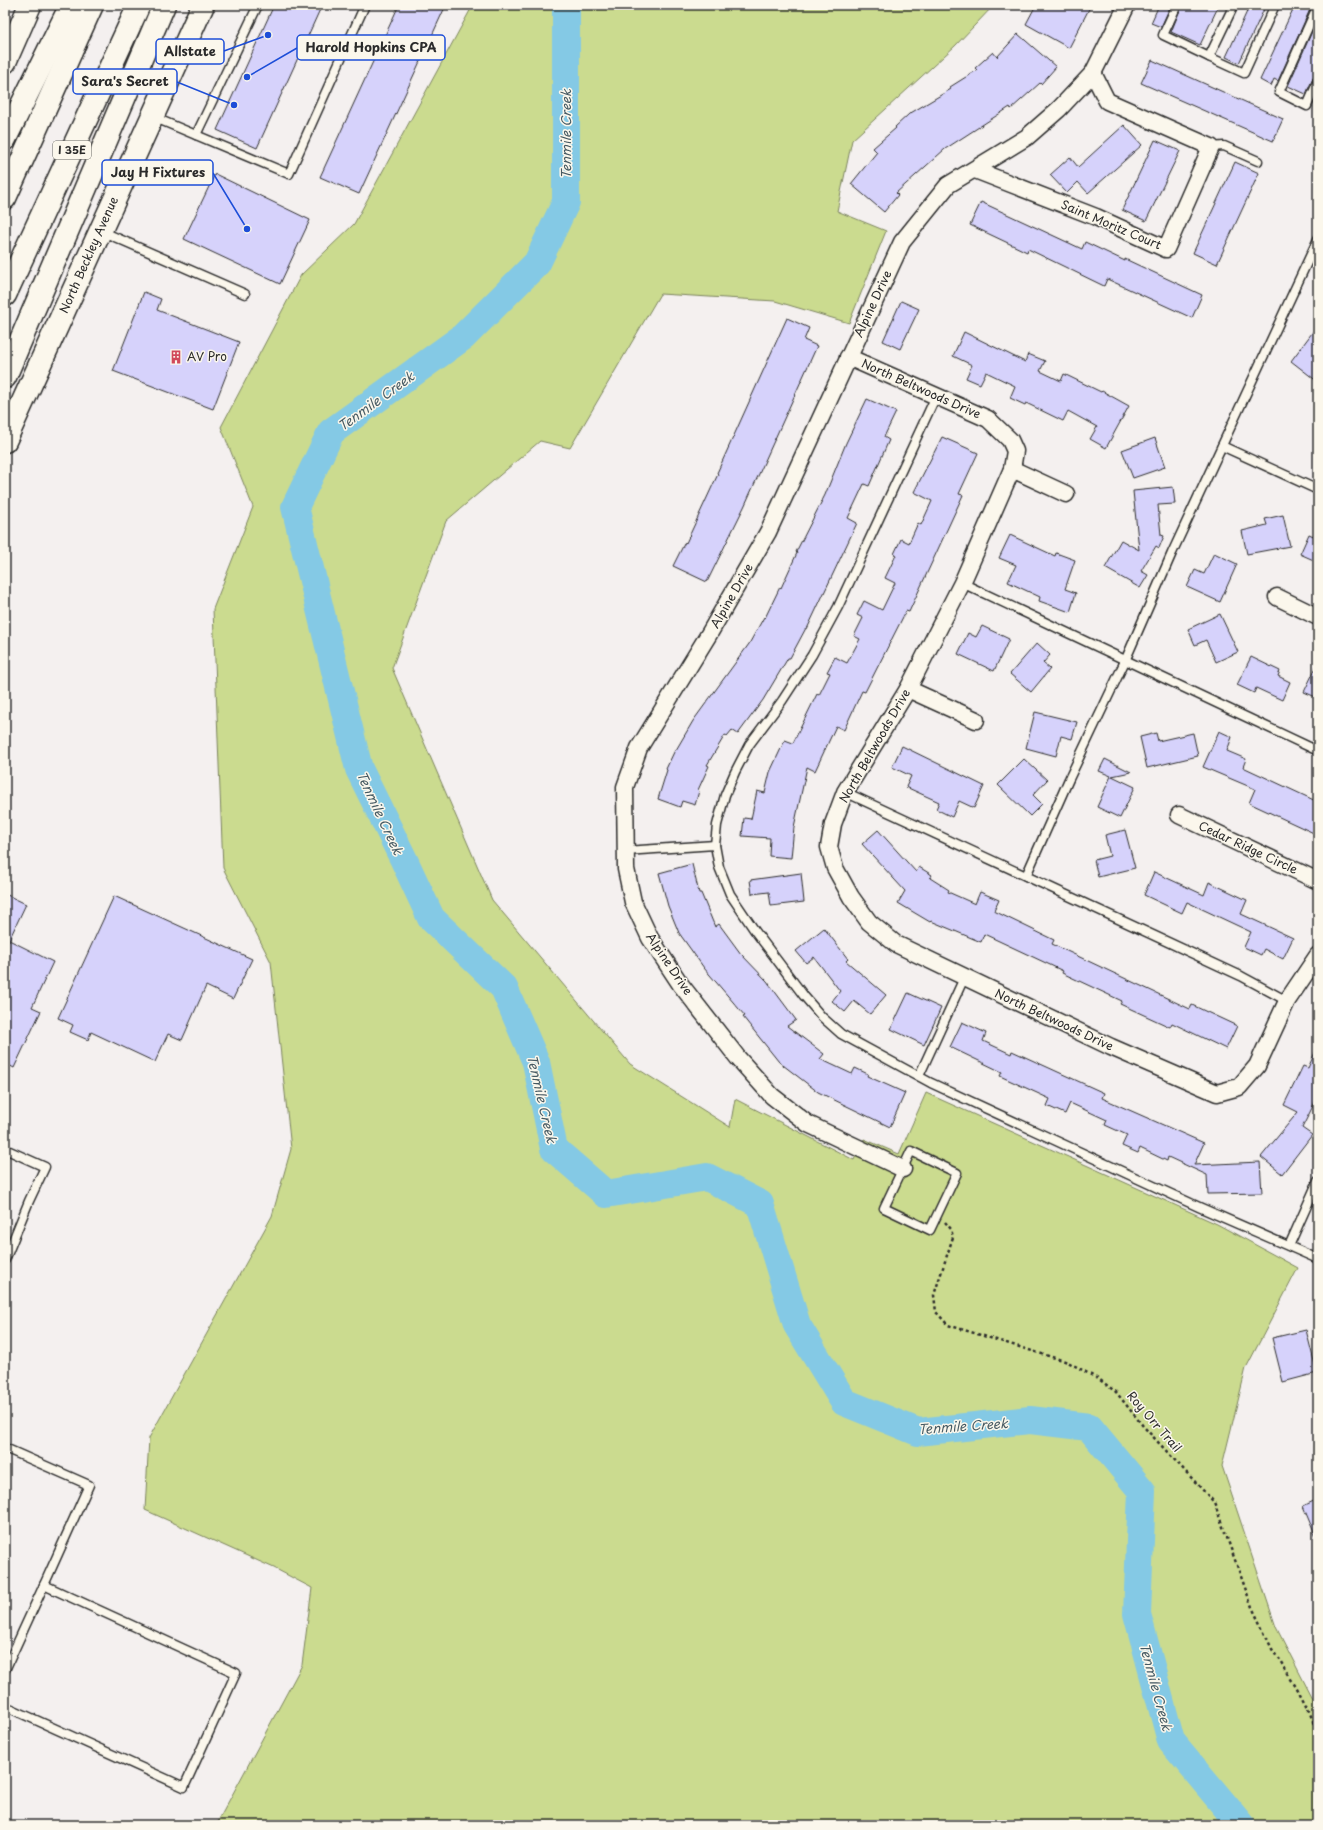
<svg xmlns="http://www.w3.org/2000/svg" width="1323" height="1830" font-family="'Playpen Sans',sans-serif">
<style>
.green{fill:#cbdb8f;stroke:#7b835d}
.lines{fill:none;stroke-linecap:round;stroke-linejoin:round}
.river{stroke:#84c9e5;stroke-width:28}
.building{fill:#d6d2fb;stroke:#2b2b2b}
.lane-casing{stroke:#2b2b2b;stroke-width:11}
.street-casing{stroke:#2b2b2b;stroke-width:19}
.secondary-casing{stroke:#2b2b2b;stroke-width:25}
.highway-casing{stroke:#2b2b2b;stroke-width:25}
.path{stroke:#2b2b2b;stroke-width:2.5;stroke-dasharray:3 3;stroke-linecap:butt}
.lane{stroke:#fbf7ec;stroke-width:8}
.street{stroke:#fbf7ec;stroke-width:16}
.secondary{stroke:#fbf7ec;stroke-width:22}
.highway{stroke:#fbf7ec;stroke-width:22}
.labels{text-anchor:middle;stroke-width:3;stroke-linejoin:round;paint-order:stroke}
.shield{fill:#fbf7ec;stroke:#696865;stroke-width:1}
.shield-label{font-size:11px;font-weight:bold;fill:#2b2b2b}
.street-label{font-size:12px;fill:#2b2b2b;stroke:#fbf7ec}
.poi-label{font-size:12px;fill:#2b2b2b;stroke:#fbf7ec;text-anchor:start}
.water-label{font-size:13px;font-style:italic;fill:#465a63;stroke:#fbf7ec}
.leader{fill:none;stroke:#1d4ed8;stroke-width:1.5}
.callout-dot{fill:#1d4ed8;stroke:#fbf7ec;stroke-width:1.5}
.callout{fill:#fbf7ec;stroke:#1d4ed8;stroke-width:1.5}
.callout-label{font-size:13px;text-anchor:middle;font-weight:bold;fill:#2b2b2b}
</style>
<rect width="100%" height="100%" fill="#f4f0ef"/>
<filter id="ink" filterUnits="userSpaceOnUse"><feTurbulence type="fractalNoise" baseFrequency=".025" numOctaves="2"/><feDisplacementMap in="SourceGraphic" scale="8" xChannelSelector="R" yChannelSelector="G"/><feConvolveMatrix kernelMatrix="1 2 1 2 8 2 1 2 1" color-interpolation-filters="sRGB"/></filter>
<g filter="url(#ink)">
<polygon class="green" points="473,5 994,5 955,46 852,140 837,211 886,231 849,323 775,301 660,294 570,448 540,441 446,521 392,668 492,900 630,1064 730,1127 735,1099 854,1160 864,1139 899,1154 926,1093 1217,1224 1298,1268 1246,1368 1222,1466 1276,1627 1318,1709 1318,1825 216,1825 302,1665 312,1588 274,1568 145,1510 149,1438 272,1216 291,1149 271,962 223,868 213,609 253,507 221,427 301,275 354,224"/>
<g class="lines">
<polyline class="river" points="566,5 566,202 537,263 463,337 331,432 295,507 359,769 404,860 431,918 504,988 536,1062 554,1149 606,1194 707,1177 760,1204 797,1325 844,1402 918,1432 1030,1420 1089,1427 1142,1491 1137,1614 1171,1741 1241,1825"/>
</g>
<g class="building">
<polygon points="274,5 322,5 257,148 217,130"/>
<polygon points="399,5 446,5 359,194 320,177"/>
<polygon points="1036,5 1091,5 1069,48 1026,24"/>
<polygon points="1159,5 1171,5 1161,27 1151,23"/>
<polygon points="1182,5 1219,5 1200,45 1171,32"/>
<polygon points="1250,5 1266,5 1239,63 1226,57"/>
<polygon points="1295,5 1312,5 1278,81 1274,79 1271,86 1260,80"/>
<polygon points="1318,18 1318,76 1313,78 1306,94 1288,86"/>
<polygon points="1018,34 1056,67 1041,84 1040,83 1011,109 1010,107 945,149 896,193 898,195 884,212 851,184 877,152 873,148 896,128 895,127 909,114 951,89 950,87 977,70 975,68 993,52 997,57"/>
<polygon points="1152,60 1283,119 1273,141 1141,83"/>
<polygon points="1124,125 1142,145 1088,193 1078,182 1067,193 1050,175 1070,157 1078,167"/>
<polygon points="1155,140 1180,151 1146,221 1122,210"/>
<polygon points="1235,162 1259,173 1217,264 1193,253"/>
<polygon points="215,174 310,220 280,284 184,239"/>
<polygon points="981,202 1082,249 1085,242 1125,261 1125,259 1202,295 1192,318 1107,279 1104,286 1028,249 1027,252 970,225"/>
<polygon points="144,292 161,299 157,310 239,342 213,409 113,371"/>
<polygon points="901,301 919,309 900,349 883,341"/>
<polygon points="787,318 809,328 804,340 817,346 744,507 707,582 673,566 685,542 686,543 718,474 717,473"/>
<polygon points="1318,325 1318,382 1291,361"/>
<polygon points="964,332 1025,362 1028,354 1045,361 1040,371 1061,381 1064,374 1101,392 1102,391 1129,406 1106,448 1090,439 1097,427 1068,411 1063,421 1026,403 1025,405 1010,398 1015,386 986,372 980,384 966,378 972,365 953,356"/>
<polygon points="867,399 896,412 884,437 889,440 869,486 864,484 848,518 857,523 807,629 806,628 790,658 788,658 763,700 738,734 732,730 727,736 725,735 707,765 709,766 698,790 699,791 695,805 682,801 680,807 658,799 667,770 666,769 675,750 676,750 693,721 749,644 764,617 765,618 780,587 781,588 797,553 796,552 825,495 846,443"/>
<polygon points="942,437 978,453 959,494 963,495 909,612 906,611 865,692 862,691 844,730 836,726 815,771 807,767 794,827 791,858 769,856 770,838 742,836 744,818 751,819 757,791 765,793 770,772 785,740 793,743 817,694 819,695 830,673 827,672 835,657 847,663 860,639 854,636 863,618 857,615 864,601 882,610 895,583 885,578 896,555 894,554 901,539 909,543 918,523 921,525 932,501 914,492"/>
<polygon points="1155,438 1165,467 1133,478 1122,450"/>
<polygon points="1173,487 1175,504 1158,505 1161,535 1164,536 1159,548 1156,546 1141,571 1148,575 1140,588 1105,568 1121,540 1139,550 1133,491"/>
<polygon points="1283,515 1290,546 1247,554 1242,531 1267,525 1265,519"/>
<polygon points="1309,534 1318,538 1318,562 1300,554"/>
<polygon points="1010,535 1055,556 1056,553 1075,560 1065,589 1076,593 1070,612 1039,601 1040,597 1008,582 1016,565 999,558"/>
<polygon points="1214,553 1237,564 1220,602 1187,587 1195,570 1204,574"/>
<polygon points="1220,614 1238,652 1216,662 1206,640 1195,645 1188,629"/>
<polygon points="982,626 1009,639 994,671 958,654 968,633 976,637"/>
<polygon points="1037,643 1050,655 1043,663 1050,669 1031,692 1010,674"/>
<polygon points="1251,657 1280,671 1278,676 1290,682 1282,700 1256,688 1254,693 1237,685"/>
<polygon points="1318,663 1318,698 1304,692"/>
<polygon points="1035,712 1077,722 1072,739 1061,736 1056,756 1026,748"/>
<polygon points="1219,731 1232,737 1227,751 1246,759 1243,767 1318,802 1318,835 1249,803 1255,789 1203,767"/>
<polygon points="1156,733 1158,741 1193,733 1198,756 1147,768 1140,737"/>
<polygon points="902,746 984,786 974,808 959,801 952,817 936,809 939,802 906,787 911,776 892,767"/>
<polygon points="1024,759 1047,780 1033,795 1042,804 1030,816 998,785"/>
<polygon points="1105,759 1131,772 1112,776 1135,787 1120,818 1097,807 1111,776 1099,771"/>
<polygon points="878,830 916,872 919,867 932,875 930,878 949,890 948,892 975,904 980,892 999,900 994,911 1054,940 1052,944 1190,1009 1192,1005 1237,1026 1226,1049 1172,1023 1170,1027 1120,1004 1122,1001 1062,973 1063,971 984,934 981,942 931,921 930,922 898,903 905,891 862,844"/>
<polygon points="1125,830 1135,868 1098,877 1094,860 1110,856 1105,835"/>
<polygon points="692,864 699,893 701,893 715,927 719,924 741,954 767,981 796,1020 787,1026 824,1054 820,1059 852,1074 855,1068 868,1074 867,1076 905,1093 890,1127 818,1092 779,1062 743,1017 745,1016 704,968 679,933 668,906 659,873"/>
<polygon points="1154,872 1204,895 1209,882 1247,900 1241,914 1293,938 1283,959 1264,949 1261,955 1244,947 1251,932 1187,902 1182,913 1144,895"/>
<polygon points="801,873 804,902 771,906 769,892 752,894 750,880"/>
<polygon points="5,894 26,904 9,940 53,962 32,1007 41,1011 14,1068 5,1063"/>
<polygon points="114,896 252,959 233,999 206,986 182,1040 168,1034 155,1062 91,1032 88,1040 70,1032 73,1025 58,1018"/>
<polygon points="824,928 848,959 846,961 886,995 870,1014 854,1001 845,1012 832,1001 840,991 814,957 806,963 796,951"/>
<polygon points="908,993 941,1008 924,1045 891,1029"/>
<polygon points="962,1022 986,1033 983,1041 1011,1054 1012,1051 1104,1093 1102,1098 1204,1143 1194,1165 1260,1162 1262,1193 1208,1194 1207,1175 1168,1157 1167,1161 1140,1148 1138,1153 1122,1146 1127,1135 1105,1125 1107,1120 1070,1103 1065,1114 1047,1106 1050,1099 1000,1076 1002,1072 950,1047"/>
<polygon points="1318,1046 1318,1096 1302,1128 1312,1135 1282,1174 1261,1157 1298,1112 1284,1105 1303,1066 1308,1068"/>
<polygon points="1306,1330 1317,1373 1283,1382 1272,1338"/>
<polygon points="1318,1499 1318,1542 1303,1506"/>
</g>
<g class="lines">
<g class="lane-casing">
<g id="lane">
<polyline points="1177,5 1163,35 1209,57"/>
<polyline points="1234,5 1209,57 1244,73 1275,5"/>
<polyline points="1318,5 1279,92 1307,106 1318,81"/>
<polyline points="153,117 289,174 365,5"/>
<polyline points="196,135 258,5"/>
<polyline points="1211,147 1224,146 1258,161"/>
<polyline points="101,231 245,294"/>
<polyline points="936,396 838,607 812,655 782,701 749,745 735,772 725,795 717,825 715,845 719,867 730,894 755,931 804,996 822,1017 841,1034 931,1083 1199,1207 1318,1259"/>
<polyline points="1222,446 1318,490"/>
<polyline points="962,583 1318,751"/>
<polyline points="845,792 1241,976 1287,1001"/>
<polyline points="625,851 715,845"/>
<polyline points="1026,876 1069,779 1125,661 1172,553 1318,239"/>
<polyline points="919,1076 964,978"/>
<polyline points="5,1149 45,1167 29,1201 5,1260"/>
<polygon points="911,1151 957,1173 930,1230 884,1208"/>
<polyline points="1289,1246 1318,1181"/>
<polyline points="5,1448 89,1485 44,1585 236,1673 184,1787 5,1706"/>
<polyline points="5,1670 44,1585"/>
</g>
</g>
<g class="street-casing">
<g id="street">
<polyline points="975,170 1096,217 1166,249 1211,147 1107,101 1093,73"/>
<polyline points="848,357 988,419 1010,440 1015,451 1012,469 962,583 908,689 845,792 833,824 829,847 835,868 851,897 869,922 896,944 1111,1047 1217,1093 1239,1087 1257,1066 1287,1001 1318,955"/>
<polyline points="1012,469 1066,494"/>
<polyline points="1277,597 1318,617"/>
<polyline points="908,689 976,720"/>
<polyline points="1179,815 1318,881"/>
<polyline points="903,1169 808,1124 772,1096 738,1058 681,985 650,938 633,902 626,869 625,787 639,748 709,634 768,532 902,242 948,185 1027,137 1059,109 1093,73 1127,5"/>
</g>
</g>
<g class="secondary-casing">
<g id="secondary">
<polyline points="5,62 30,5"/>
<polyline points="5,441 203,5"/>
</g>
</g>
<g class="highway-casing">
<g id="highway">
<polyline points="5,139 71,5"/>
<polyline points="5,198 92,5"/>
<polyline points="5,295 139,5"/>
<polyline points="5,377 164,5"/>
</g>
</g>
<polyline class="path" points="945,1222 951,1229 953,1237 934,1295 936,1312 948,1325 1068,1362 1100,1380 1116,1392 1143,1426 1214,1502 1252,1607 1272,1649 1296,1687 1309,1712 1318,1734"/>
<use href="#lane" class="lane"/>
<use href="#street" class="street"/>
<use href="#secondary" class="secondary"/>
<use href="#highway" class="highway"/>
</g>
</g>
<defs>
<g id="building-bare" transform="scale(1.08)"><path d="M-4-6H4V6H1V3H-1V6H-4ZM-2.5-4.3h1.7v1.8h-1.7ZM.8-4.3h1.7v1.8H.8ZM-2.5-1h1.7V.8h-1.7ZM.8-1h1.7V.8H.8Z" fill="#d1495b" stroke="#fbf7ec" stroke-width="2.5" paint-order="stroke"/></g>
</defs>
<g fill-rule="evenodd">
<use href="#building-bare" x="176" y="357"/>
</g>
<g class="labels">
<rect class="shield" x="53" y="141" width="38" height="18" rx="3"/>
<g class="shield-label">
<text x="72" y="154">I 35E</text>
</g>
<g class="street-label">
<text transform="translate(1111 225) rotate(23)" y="4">Saint Moritz Court</text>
<text transform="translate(89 255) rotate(-66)" y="4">North Beckley Avenue</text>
<text transform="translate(873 304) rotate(-65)" y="4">Alpine Drive</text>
<text transform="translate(921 389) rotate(24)" y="4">North Beltwoods Drive</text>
<text transform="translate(732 596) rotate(-60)" y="4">Alpine Drive</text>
<text transform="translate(875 746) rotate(-60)" y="4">North Beltwoods Drive</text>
<text transform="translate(1248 848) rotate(25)" y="4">Cedar Ridge Circle</text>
<text transform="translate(669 964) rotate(56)" y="4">Alpine Drive</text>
<text transform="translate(1054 1020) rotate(25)" y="4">North Beltwoods Drive</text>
<text transform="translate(1154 1422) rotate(49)" y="4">Roy Orr Trail</text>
</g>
<g class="poi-label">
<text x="187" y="361">AV Pro</text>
</g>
<g class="water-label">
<text transform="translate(566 134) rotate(-90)" y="5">Tenmile Creek</text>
<text transform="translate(376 401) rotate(-36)" y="5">Tenmile Creek</text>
<text transform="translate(380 813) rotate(65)" y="5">Tenmile Creek</text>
<text transform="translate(542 1099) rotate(77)" y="5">Tenmile Creek</text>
<text transform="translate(963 1426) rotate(-4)" y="5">Tenmile Creek</text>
<text transform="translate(1156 1687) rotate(75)" y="5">Tenmile Creek</text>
</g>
</g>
<path class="leader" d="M247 77L297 48M268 35L224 51M234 105L177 82M247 229L213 173"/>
<g class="callout-dot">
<circle cx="247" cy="77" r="4"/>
<circle cx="268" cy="35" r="4"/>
<circle cx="234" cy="105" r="4"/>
<circle cx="247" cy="229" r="4"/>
</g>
<g class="callout">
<rect x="297" y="35" width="148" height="25" rx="4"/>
<rect x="156" y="39" width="68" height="25" rx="4"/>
<rect x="73" y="69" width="104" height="25" rx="4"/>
<rect x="102" y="160" width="111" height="25" rx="4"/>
</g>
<g class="callout-label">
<text x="371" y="52">Harold Hopkins CPA</text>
<text x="190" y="56">Allstate</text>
<text x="125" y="86">Sara's Secret</text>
<text x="158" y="177">Jay H Fixtures</text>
</g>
<rect width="1323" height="1830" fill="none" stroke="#fbf7ec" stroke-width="20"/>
<rect x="10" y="10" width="1303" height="1810" fill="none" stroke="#2b2b2b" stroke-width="1.5" filter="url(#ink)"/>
</svg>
